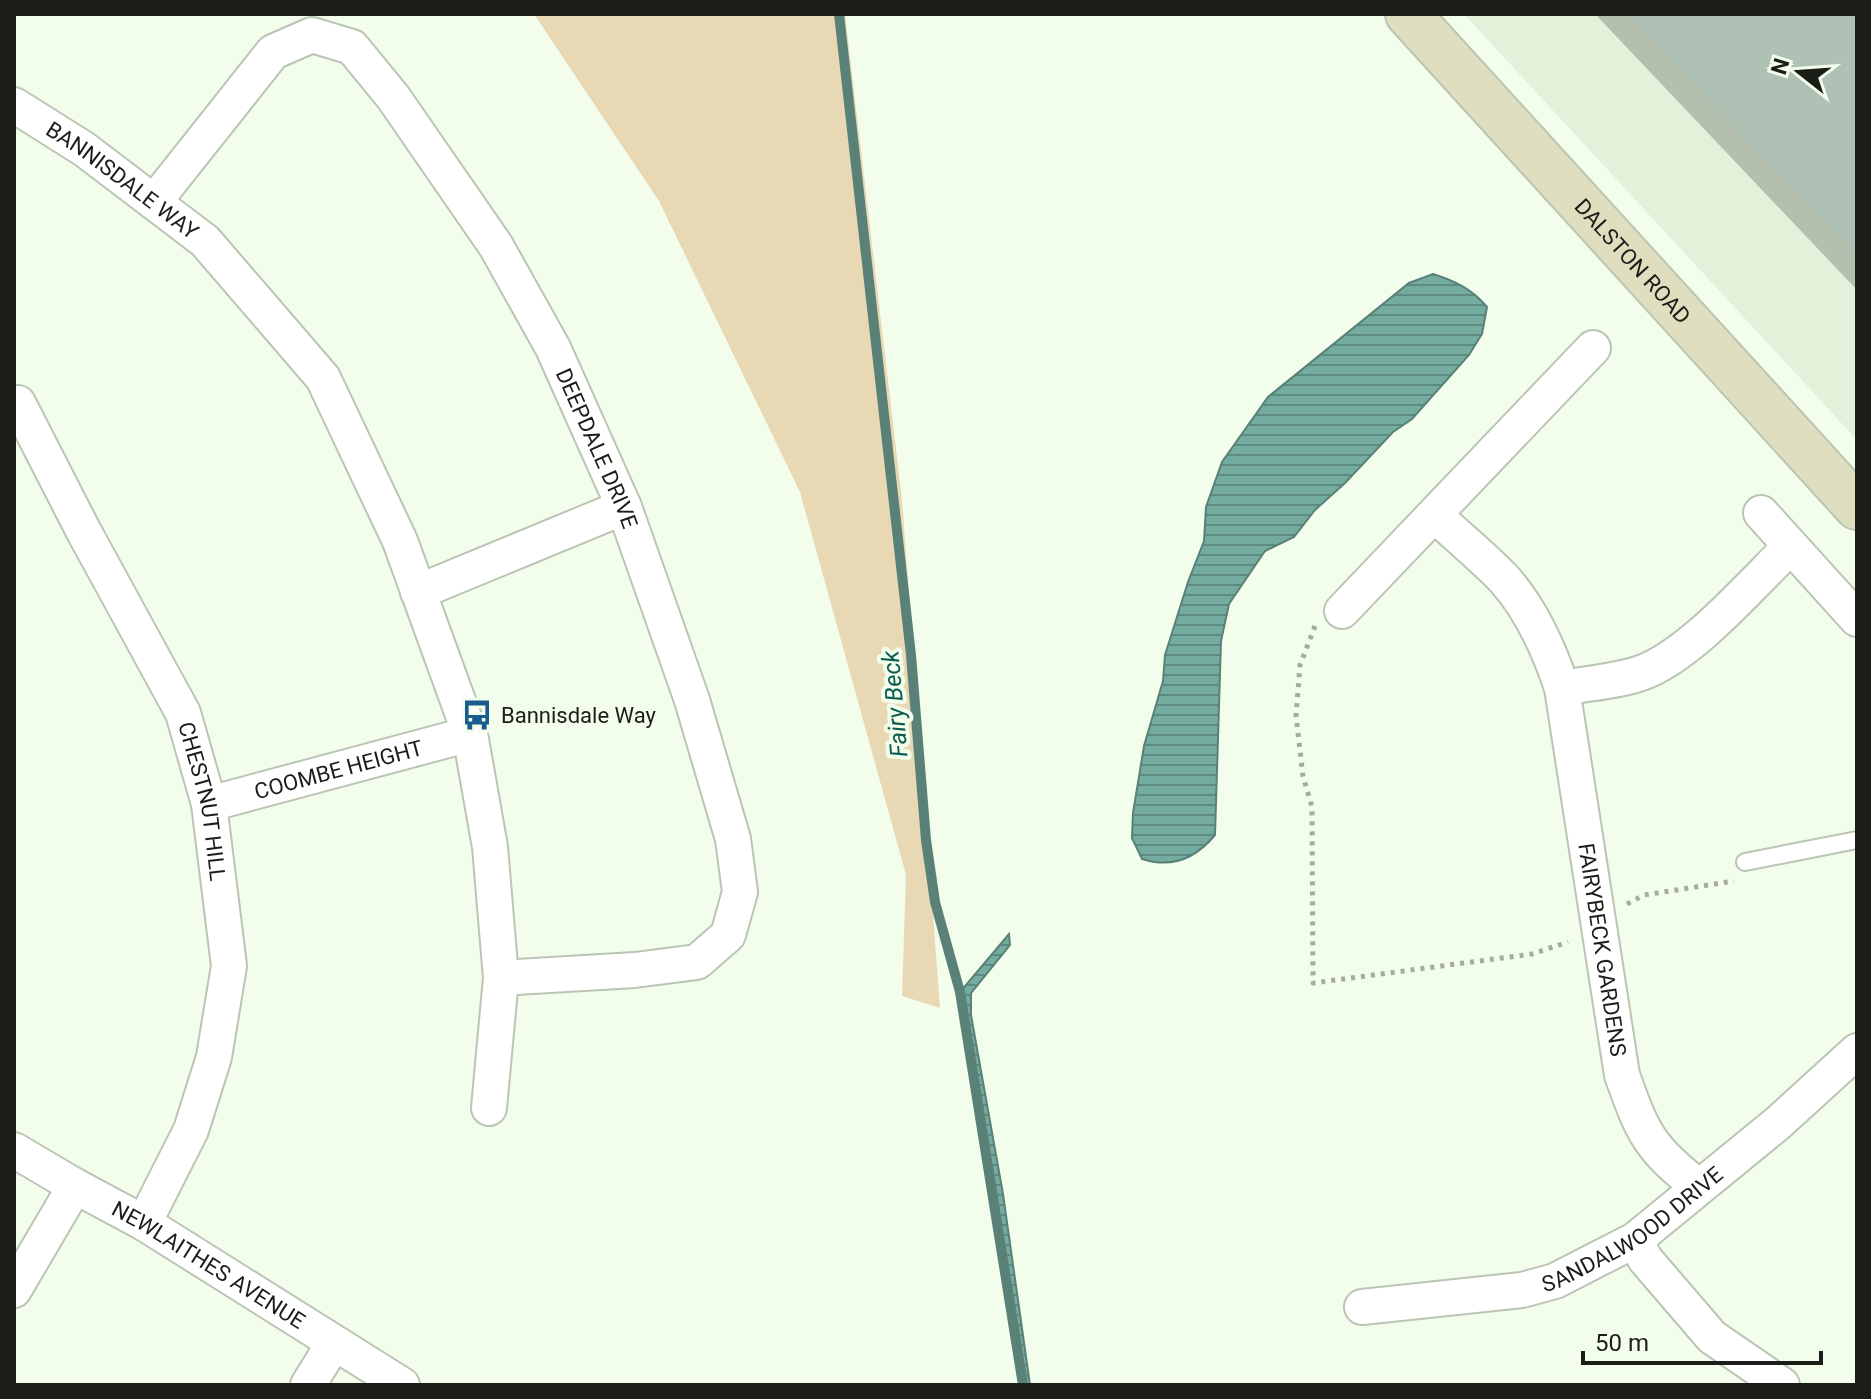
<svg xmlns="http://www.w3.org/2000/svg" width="1871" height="1399" font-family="Roboto,sans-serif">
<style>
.built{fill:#e2f1d9}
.green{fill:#e8d8b3}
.water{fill:url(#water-rules);stroke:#598177;stroke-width:2}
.shadow{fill:#0003}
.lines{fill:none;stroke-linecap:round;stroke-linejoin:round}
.stream{stroke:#598177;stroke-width:10}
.building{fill:#afc1b5}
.service-casing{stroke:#bac5b4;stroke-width:20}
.minor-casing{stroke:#bac5b4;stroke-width:38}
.secondary-casing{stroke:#bac5b4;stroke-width:48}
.path{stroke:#a4ac9f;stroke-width:5;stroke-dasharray:4 6;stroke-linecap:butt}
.service{stroke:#fff;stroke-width:16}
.minor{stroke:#fff;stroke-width:34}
.secondary{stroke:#dfdfc0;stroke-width:44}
.labels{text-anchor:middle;stroke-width:8;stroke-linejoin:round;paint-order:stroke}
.street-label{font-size:22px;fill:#1b1e18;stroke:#f2fdeb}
.poi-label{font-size:22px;fill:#1b1e18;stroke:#f2fdeb;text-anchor:start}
.water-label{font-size:24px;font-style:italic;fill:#0b5a4e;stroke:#f2fdeb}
</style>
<defs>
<pattern id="water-rules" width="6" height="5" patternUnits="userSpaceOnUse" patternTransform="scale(2)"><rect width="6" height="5" fill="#74aca0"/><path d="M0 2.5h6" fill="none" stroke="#5e8b81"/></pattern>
</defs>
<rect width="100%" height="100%" fill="#f2fdeb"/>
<polygon class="built" points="1464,14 1857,14 1857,440"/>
<polygon class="green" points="534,14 845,14 902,500 940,1008 902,996 906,875 800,492 659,201"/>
<g class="water">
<path d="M1433 274C1455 281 1472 289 1487 307L1482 334 1469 355 1412 419 1393 432 1345 483 1315 510 1294 537 1265 551 1229 604 1221 641 1215 835C1196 858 1173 869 1142 859L1132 838 1133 813 1144 746 1163 681 1165 655 1188 582 1204 541 1206 507 1222 462 1268 397 1409 283Z"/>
<polygon points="1009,934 1010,945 971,993 971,1015 1003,1194 1030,1385 1023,1385 960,992"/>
</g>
<polygon class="shadow" points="1595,14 1857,14 1857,290"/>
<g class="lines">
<polyline class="stream" points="839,14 911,655 926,840 935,902 960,992 1023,1385"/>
</g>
<polygon class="building" points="1627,14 1857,14 1857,256"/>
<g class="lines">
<g class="service-casing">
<polyline id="service" points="1745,862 1857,840"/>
</g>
<g class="minor-casing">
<g id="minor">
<path id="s1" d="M14 105 84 149 205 241 323 378 400 541 470 734 490 847 501 978 489 1108"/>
<path id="s2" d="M154 202 273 52 312 35 352 47 393 97 496 246 553 348 624 507 692 700 733 839 740 892 728 935 697 962 635 970 501 978"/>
<path id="s3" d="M18 403 83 530 183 713 209 804 229 966 214 1057 191 1130 144 1223"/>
<polyline points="1761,513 1857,619"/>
<path id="s4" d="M1436 516C1458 537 1483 557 1504 579 1532 610 1549 649 1562 688L1622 1075C1643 1134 1649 1148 1699 1187"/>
<polyline points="418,592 624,507"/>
<polyline points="1342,611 1593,348"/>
<path d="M1562 688C1587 683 1616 682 1641 673 1690 656 1752 584 1790 547"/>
<path id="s5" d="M209 804 470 734"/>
<path id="s6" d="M14 1150 75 1186 144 1223 402 1385"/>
<polyline points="1635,1240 1645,1259 1712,1337 1782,1385"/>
<polyline points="14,1290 75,1186"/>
<path id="s7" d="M1362 1307 1522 1290 1555 1281 1635 1240 1778 1123 1857 1051"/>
<polyline points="308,1385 334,1343"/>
</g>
</g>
<g class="secondary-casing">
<g id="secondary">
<path id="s8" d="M1408 14 1857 507"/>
</g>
</g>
<g class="path">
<polyline points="1315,626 1300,665 1296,716 1303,776 1312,807 1313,983 1532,954 1568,942"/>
<polyline points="1627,904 1644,895 1734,881"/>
</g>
<use href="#service" class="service"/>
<use href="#minor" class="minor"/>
<use href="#secondary" class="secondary"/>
</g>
<defs>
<g id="bus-bare" transform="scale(2.4)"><path d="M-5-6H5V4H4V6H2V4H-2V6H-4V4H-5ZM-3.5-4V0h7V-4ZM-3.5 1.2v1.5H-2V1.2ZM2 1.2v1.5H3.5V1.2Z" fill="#195a8f" stroke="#f2fdeb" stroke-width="2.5" paint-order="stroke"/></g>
</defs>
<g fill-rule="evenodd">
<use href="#bus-bare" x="477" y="715"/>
</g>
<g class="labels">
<g class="street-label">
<text dy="8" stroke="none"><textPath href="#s1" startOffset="132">BANNISDALE WAY</textPath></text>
<text dy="8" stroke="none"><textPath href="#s8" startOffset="334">DALSTON ROAD</textPath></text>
<text dy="8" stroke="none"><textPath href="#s2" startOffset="748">DEEPDALE DRIVE</textPath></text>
<text dy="8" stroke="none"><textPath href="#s5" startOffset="134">COOMBE HEIGHT</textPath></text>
<text dy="8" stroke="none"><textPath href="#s3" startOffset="442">CHESTNUT HILL</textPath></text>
<text dy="8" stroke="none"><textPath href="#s4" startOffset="482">FAIRYBECK GARDENS</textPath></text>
<text dy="8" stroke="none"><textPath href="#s7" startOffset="288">SANDALWOOD DRIVE</textPath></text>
<text dy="8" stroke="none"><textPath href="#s6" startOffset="226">NEWLAITHES AVENUE</textPath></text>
</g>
<g class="poi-label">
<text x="501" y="723">Bannisdale Way</text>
</g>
<g class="water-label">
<text transform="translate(895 704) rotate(-95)" y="8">Fairy Beck</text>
</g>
</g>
<rect width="1871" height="1399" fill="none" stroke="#1b1e18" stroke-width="32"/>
<g transform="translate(1799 72) rotate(287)" stroke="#f2fdeb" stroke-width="6" paint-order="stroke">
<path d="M0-6L14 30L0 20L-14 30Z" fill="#1b1e18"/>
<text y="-12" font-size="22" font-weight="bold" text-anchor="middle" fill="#1b1e18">N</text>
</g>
<path d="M1583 1351v12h238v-12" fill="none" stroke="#1b1e18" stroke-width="4"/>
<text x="1595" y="1351" font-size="24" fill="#1b1e18" stroke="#f2fdeb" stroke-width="6" paint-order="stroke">50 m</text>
</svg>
